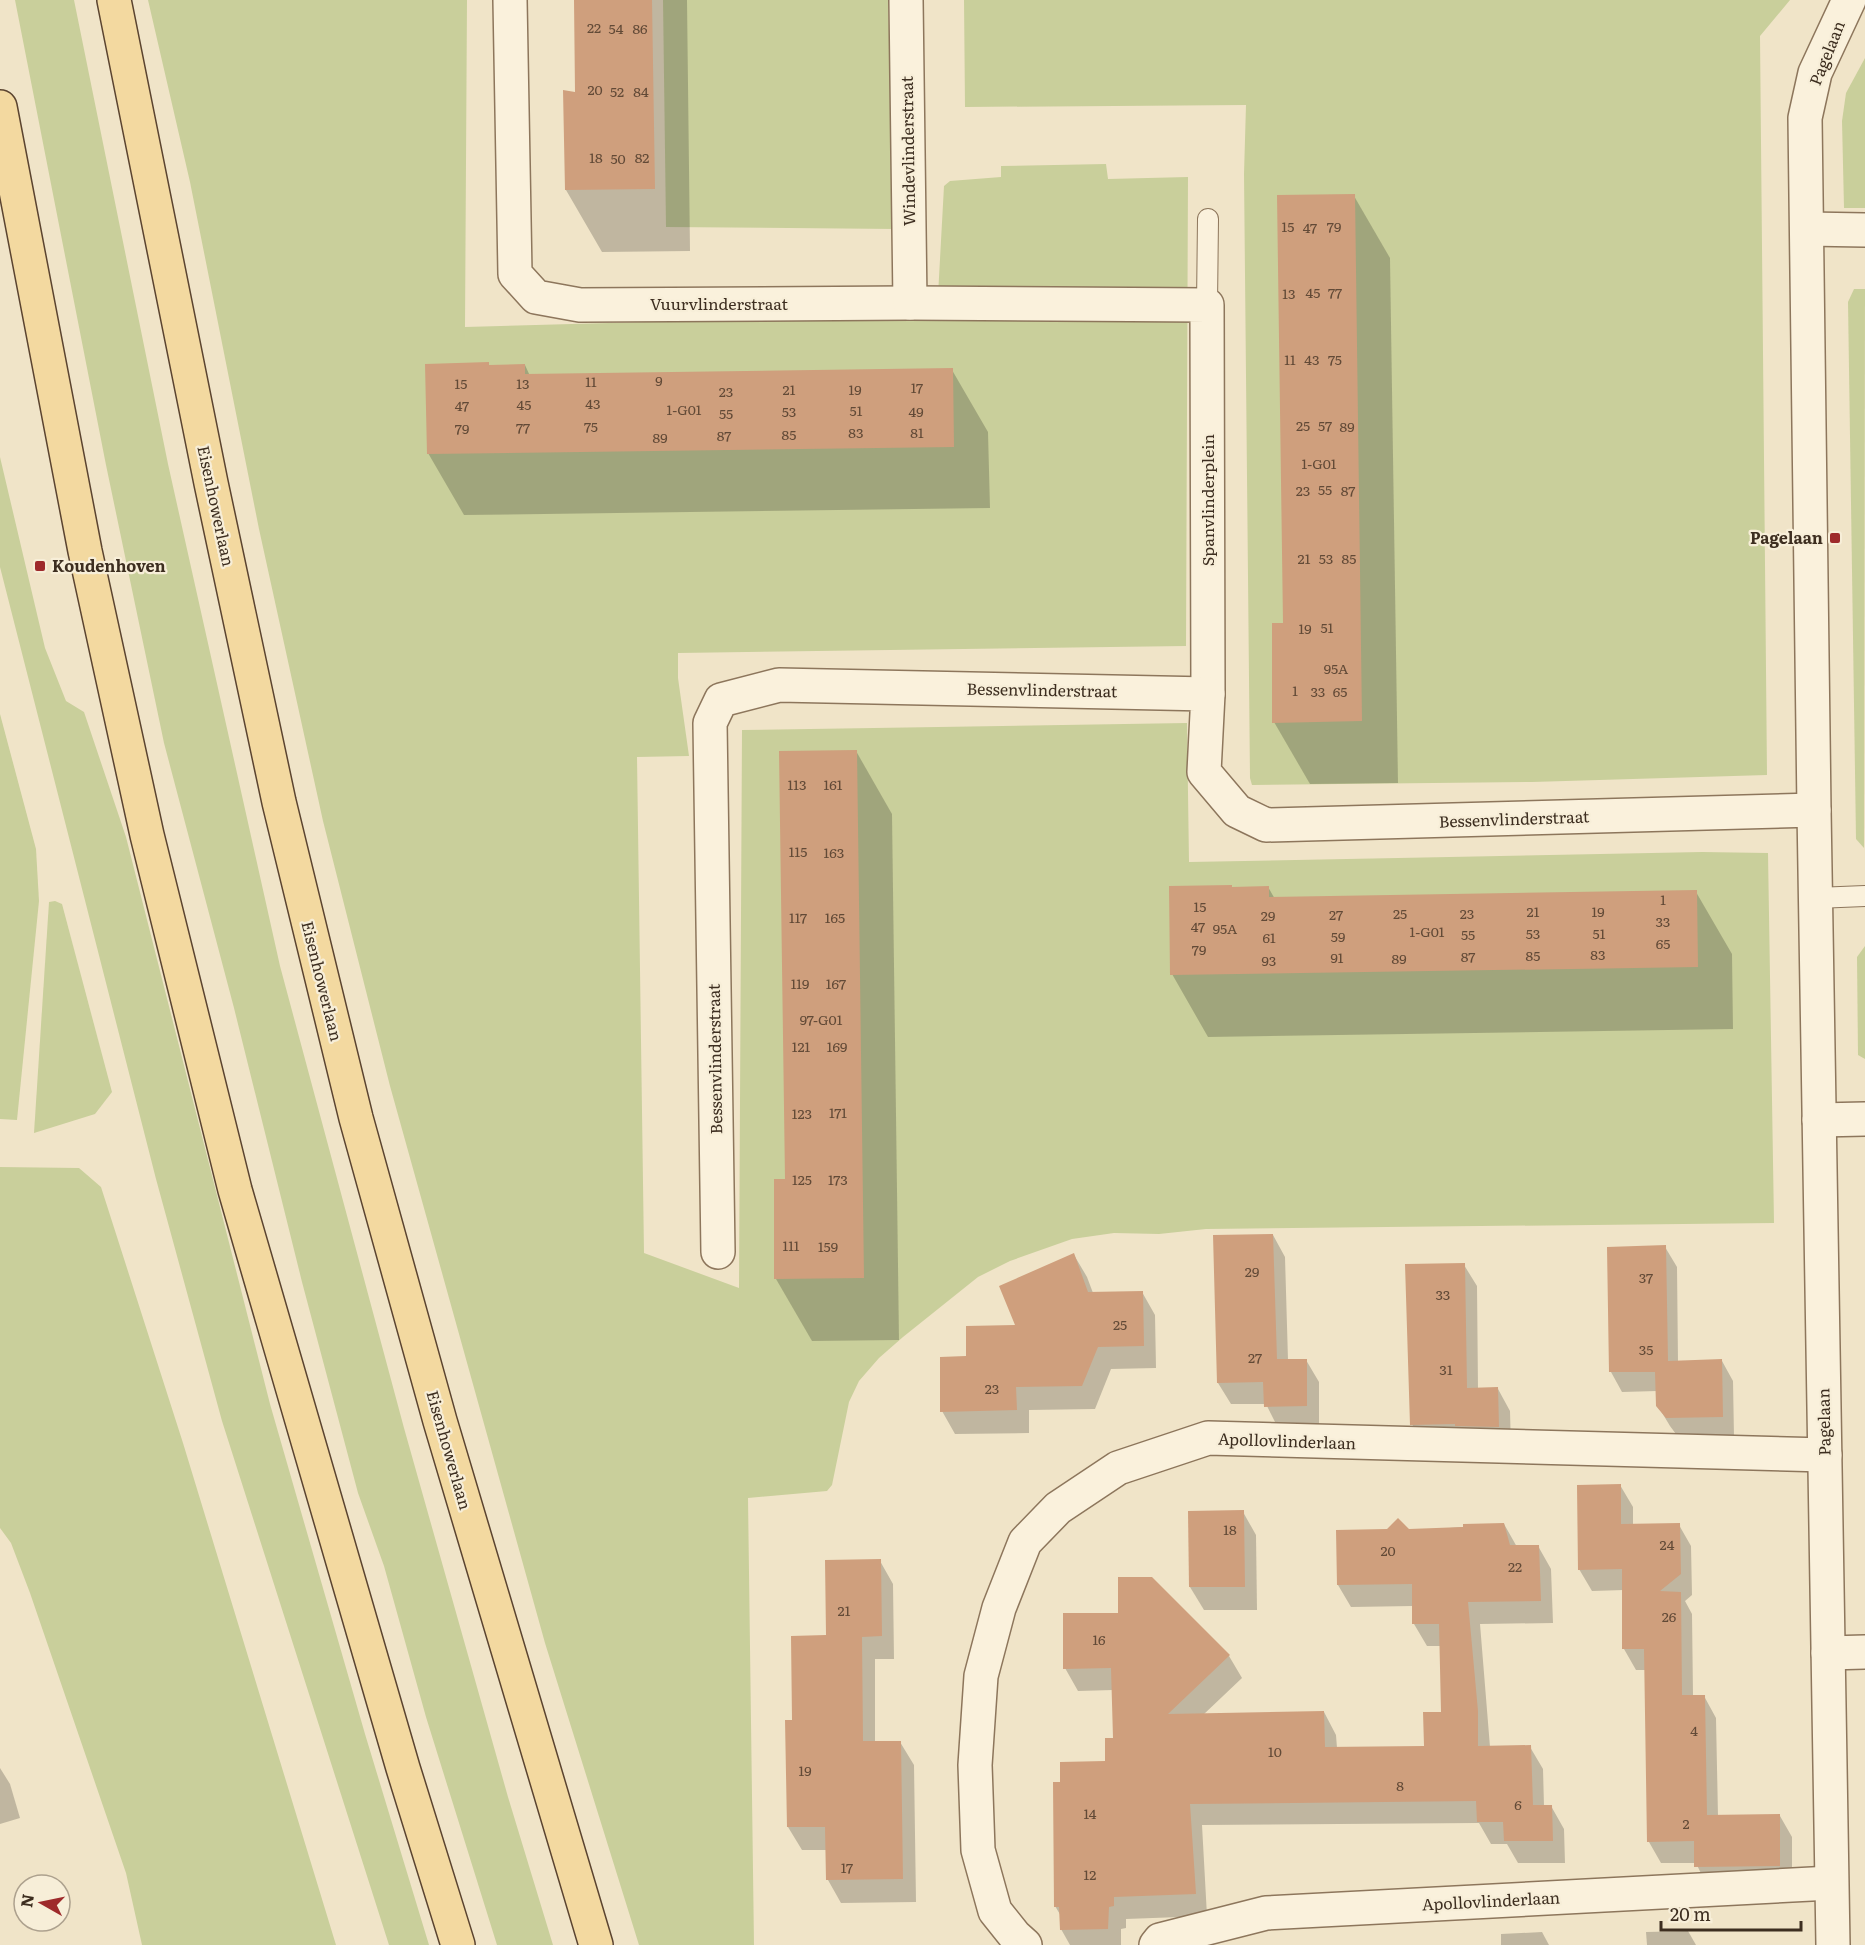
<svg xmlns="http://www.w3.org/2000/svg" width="1865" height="1945" font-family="Literata,serif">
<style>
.green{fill:#c9cf9b}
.shadow{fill:#0003}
.building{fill:#cf9f7d}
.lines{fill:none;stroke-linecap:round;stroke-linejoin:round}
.service-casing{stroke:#8d765c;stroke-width:22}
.minor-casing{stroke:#8d765c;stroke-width:36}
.primary-casing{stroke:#5b4430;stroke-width:36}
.service{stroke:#faf1dc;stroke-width:20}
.minor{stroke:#faf1dc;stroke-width:33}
.primary{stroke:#f3d9a0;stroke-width:33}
.poi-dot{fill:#9e2a2b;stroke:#f7eed8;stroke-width:2}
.labels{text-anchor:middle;stroke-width:4.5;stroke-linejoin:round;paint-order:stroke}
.number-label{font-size:14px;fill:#624a37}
.street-label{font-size:16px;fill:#3d2e20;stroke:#f7eed8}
.poi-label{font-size:16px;font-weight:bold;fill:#3d2e20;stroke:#f7eed8;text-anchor:end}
</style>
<rect width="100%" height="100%" fill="#f0e4c8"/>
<g class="green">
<polygon points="15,0 74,0 168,464 280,966 404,1428 508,1797 553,1945 497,1945 426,1717 384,1566 358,1493 302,1282 234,1008 164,743 106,465"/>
<polygon points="148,0 467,0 465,327 937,314 944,186 950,181 1001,177 1001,166 1106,164 1108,179 1188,177 1186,646 678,653 678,678 689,756 637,757 644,1253 739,1288 742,730 1187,723 1189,862 1702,852 1768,853 1774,1223 1206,1229 1159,1234 1114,1233 1072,1239 1010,1261 978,1277 903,1337 879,1358 859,1381 849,1402 832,1485 827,1491 748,1498 754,1945 639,1945 545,1643 390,1086 323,821 259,529 190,182"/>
<polygon points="663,0 888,0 896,229 666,227"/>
<polygon points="964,0 1790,0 1760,36 1767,775 1532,782 1252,785 1250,778 1244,174 1246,105 965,107"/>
<polygon points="1865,58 1865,208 1844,208 1842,121 1846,93"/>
<polygon points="1854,289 1865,289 1864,848 1856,839 1848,302"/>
<polygon points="0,457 45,648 66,701 84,712 126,837 270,1404 365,1734 429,1945 389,1945 222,1421 156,1179 0,567"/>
<polygon points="0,714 36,849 39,901 17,1120 0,1119"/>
<polygon points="55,901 62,904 112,1092 95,1114 34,1133 49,902"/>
<polygon points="1865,946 1865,1059 1858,1055 1857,957"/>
<polygon points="0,1167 79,1168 101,1187 183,1443 336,1945 142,1945 126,1873 30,1593 11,1543 0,1528"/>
</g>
<g class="shadow">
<polygon points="575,0 687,0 690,251 602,252 566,190 577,94"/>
<polygon points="1354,196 1390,258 1398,783 1310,784 1274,722 1285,624"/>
<polygon points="525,365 530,376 952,370 988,432 990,508 464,515 428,453"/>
<polygon points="856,751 892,814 899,1340 812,1341 776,1279 787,1180"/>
<polygon points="1268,887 1275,899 1696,892 1732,954 1733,1029 1208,1037 1172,974"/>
<polygon points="1273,1235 1285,1257 1288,1360 1306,1360 1319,1382 1319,1427 1278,1428 1266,1404 1231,1404 1218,1383"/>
<polygon points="1665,1247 1677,1267 1678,1362 1722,1361 1733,1381 1734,1437 1679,1438 1670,1426 1658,1406 1657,1391 1622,1392 1611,1372"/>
<polygon points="1074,1255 1087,1277 1093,1293 1142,1292 1155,1315 1156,1368 1111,1369 1095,1409 1029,1410 1029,1433 955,1434 942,1411 967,1358 1018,1327"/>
<polygon points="1464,1265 1477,1286 1478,1389 1498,1389 1510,1411 1511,1449 1424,1446 1412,1424"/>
<polygon points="1620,1485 1633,1507 1633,1525 1679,1525 1691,1546 1692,1595 1685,1601 1692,1614 1693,1696 1704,1696 1716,1718 1718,1816 1780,1816 1792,1837 1792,1887 1708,1888 1696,1863 1661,1863 1649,1842 1646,1670 1636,1670 1624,1649 1624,1590 1592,1591 1579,1569"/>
<polygon points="1190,1512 1243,1512 1256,1535 1257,1610 1204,1610 1190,1587"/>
<polygon points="1504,1524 1517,1547 1538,1546 1551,1569 1553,1623 1480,1624 1490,1747 1530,1747 1543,1769 1544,1806 1551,1806 1564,1829 1565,1863 1518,1863 1507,1844 1491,1844 1479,1823 1202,1825 1207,1916 1126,1919 1126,1928 1121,1929 1121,1945 1070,1945 1061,1929 1061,1916 1055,1906 1062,1783 1107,1762 1114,1739 1113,1690 1078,1691 1065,1668 1229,1656 1242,1678 1203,1715 1324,1712 1336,1735 1337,1748 1426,1747 1442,1713 1441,1646 1427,1646 1414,1624 1413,1606 1351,1607 1338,1585 1408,1531"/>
<polygon points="880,1561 893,1584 894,1659 875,1659 875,1742 900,1742 914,1765 916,1902 841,1903 828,1880 827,1850 802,1850 788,1827 794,1721 827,1637"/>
<polygon points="0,1768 10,1784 20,1818 0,1824"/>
<polygon points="1688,1931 1696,1945 1647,1945 1646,1932"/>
<polygon points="1542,1932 1549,1945 1501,1945 1501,1934"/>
</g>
<g class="building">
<polygon points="574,0 652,0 655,189 565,190 563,90 575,92"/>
<polygon points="1355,194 1362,721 1272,723 1272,623 1283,623 1277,195"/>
<polygon points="489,362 489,365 525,364 525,374 953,368 954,447 427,454 425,364"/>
<polygon points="857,750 864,1278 774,1279 774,1179 785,1179 779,751"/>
<polygon points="1232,885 1232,887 1269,886 1269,897 1697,890 1698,967 1170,975 1169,886"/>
<polygon points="1273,1234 1277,1359 1307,1359 1307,1406 1264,1407 1263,1382 1217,1383 1213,1235"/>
<polygon points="1666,1245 1668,1361 1722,1359 1723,1417 1666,1418 1656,1406 1655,1372 1609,1372 1607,1247"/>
<polygon points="1074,1253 1088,1292 1143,1291 1144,1346 1098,1347 1082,1386 1016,1387 1017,1410 940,1412 940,1357 966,1356 966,1326 1015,1325 999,1286"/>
<polygon points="1465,1263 1467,1388 1498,1387 1499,1427 1455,1426 1455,1424 1410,1425 1405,1264"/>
<polygon points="1621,1484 1621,1524 1680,1523 1681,1574 1660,1591 1681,1592 1682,1695 1705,1695 1707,1815 1780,1814 1780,1866 1694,1867 1694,1841 1647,1842 1644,1649 1622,1649 1622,1569 1578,1570 1577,1485"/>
<polygon points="1244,1510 1245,1587 1189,1587 1188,1511"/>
<polygon points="1398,1518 1409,1529 1463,1527 1463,1524 1504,1523 1510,1545 1539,1545 1541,1601 1468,1602 1478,1711 1478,1746 1531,1745 1533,1805 1552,1805 1553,1841 1504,1841 1503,1822 1477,1822 1476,1801 1190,1804 1196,1894 1114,1897 1114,1906 1109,1907 1108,1929 1060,1930 1059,1907 1054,1907 1053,1782 1060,1782 1060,1762 1105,1761 1105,1738 1113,1738 1111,1668 1063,1669 1063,1613 1118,1613 1118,1577 1152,1577 1230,1655 1168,1714 1324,1711 1325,1747 1424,1746 1423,1712 1441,1712 1439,1624 1412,1624 1412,1584 1337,1585 1336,1530 1387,1529"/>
<polygon points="881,1559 882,1636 862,1637 863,1741 901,1741 903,1879 826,1880 825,1827 787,1827 785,1720 792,1720 791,1636 826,1635 825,1560"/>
</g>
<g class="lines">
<g class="service-casing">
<g id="service">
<polyline points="1207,305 1208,219"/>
<polyline points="1816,898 1865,896"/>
</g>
</g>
<g class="minor-casing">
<g id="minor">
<polyline points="510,0 515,274 536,297 580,305 910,303 1207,305 1208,694"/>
<polyline points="906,0 910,303"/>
<polyline points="1807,229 1865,230"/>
<polyline points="1819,1120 1865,1119"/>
<polyline points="718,1252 710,723 721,700 779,685 1208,694 1204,772 1237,811 1266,825 1814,810"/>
<polyline points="1828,1653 1865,1652"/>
<polyline points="1025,1945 1015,1936 995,1911 978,1850 975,1765 981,1676 999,1608 1025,1542 1058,1508 1118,1468 1208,1438 1825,1455"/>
<polyline points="1156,1945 1160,1940 1266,1913 1831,1883"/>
<polyline points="1833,1945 1814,810 1805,118 1815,73 1849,0"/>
</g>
</g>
<g class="primary-casing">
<g id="primary">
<polyline points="114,0 211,483 279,802 356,1118 440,1421 596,1945"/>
<polyline points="0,107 85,551 147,835 235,1190 403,1768 458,1945"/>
</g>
</g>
<use href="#service" class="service"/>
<use href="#minor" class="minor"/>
<use href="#primary" class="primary"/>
</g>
<g class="poi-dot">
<rect x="1829" y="532" width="12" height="12" rx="3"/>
<rect x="34" y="560" width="12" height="12" rx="3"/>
</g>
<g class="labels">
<g class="number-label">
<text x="594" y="33">22</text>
<text x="616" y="34">54</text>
<text x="640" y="34">86</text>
<text x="595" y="95">20</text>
<text x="617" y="97">52</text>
<text x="641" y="97">84</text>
<text x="596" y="163">18</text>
<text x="642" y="163">82</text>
<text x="618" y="164">50</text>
<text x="1288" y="232">15</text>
<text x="1334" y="232">79</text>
<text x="1310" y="233">47</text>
<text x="1313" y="298">45</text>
<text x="1335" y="298">77</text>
<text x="1289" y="299">13</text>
<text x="1290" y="365">11</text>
<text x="1312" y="365">43</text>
<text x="1335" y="365">75</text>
<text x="659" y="386">9</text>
<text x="591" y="387">11</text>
<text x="461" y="389">15</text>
<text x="523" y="389">13</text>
<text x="917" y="393">17</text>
<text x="789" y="395">21</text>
<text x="855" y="395">19</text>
<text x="726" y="397">23</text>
<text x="593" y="409">43</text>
<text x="524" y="410">45</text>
<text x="462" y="411">47</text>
<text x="684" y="415">1-G01</text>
<text x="856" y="416">51</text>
<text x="789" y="417">53</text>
<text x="916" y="417">49</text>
<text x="726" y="419">55</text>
<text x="1303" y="431">25</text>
<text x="1325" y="431">57</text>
<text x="591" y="432">75</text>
<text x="1347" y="432">89</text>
<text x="523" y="433">77</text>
<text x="462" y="434">79</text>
<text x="856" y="438">83</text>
<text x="917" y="438">81</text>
<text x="789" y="440">85</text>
<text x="724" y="441">87</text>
<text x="660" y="443">89</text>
<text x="1319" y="469">1-G01</text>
<text x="1325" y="495">55</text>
<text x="1303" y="496">23</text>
<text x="1348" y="496">87</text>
<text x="1304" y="564">21</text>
<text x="1326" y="564">53</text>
<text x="1349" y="564">85</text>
<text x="1327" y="633">51</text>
<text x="1305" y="634">19</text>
<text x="1336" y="674">95A</text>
<text x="1295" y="696">1</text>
<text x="1318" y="697">33</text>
<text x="1340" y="697">65</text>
<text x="797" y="790">113</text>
<text x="833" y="790">161</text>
<text x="798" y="857">115</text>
<text x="834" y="858">163</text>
<text x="1663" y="905">1</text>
<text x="1200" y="912">15</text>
<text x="1533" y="917">21</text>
<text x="1598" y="917">19</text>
<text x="1400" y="919">25</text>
<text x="1467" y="919">23</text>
<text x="1336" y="920">27</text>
<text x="1268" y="921">29</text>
<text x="798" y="923">117</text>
<text x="835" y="923">165</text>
<text x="1663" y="927">33</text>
<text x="1198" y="932">47</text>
<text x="1225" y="934">95A</text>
<text x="1427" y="937">1-G01</text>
<text x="1533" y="939">53</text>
<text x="1599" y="939">51</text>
<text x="1468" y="940">55</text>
<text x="1338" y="942">59</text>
<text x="1269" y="943">61</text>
<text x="1663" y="949">65</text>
<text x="1199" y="955">79</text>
<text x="1598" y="960">83</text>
<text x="1533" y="961">85</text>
<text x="1468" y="962">87</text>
<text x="1337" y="963">91</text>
<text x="1399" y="964">89</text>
<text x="1269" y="966">93</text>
<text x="800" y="989">119</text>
<text x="836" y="989">167</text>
<text x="821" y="1025">97-G01</text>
<text x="801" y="1052">121</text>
<text x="837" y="1052">169</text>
<text x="838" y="1118">171</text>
<text x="802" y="1119">123</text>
<text x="802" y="1185">125</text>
<text x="838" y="1185">173</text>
<text x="791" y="1251">111</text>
<text x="828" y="1252">159</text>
<text x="1252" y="1277">29</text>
<text x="1646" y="1283">37</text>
<text x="1443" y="1300">33</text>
<text x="1120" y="1330">25</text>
<text x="1646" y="1355">35</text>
<text x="1255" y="1363">27</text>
<text x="1446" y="1375">31</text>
<text x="992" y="1394">23</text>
<text x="1230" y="1535">18</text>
<text x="1667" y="1550">24</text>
<text x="1388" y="1556">20</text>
<text x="1515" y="1572">22</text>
<text x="844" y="1616">21</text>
<text x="1669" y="1622">26</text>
<text x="1099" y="1645">16</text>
<text x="1694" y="1736">4</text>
<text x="1275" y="1757">10</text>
<text x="805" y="1776">19</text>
<text x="1400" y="1791">8</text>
<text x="1518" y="1810">6</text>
<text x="1090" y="1819">14</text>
<text x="1686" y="1829">2</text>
<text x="847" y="1873">17</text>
<text x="1090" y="1880">12</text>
</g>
<g class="street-label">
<text transform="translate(1827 53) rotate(-68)" y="6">Pagelaan</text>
<text transform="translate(908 151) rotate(-91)" y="6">Windevlinderstraat</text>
<text x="719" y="310">Vuurvlinderstraat</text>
<text transform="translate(1208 500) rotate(-90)" y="6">Spanvlinderplein</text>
<text transform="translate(216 506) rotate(78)" y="6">Eisenhowerlaan</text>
<text transform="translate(1042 690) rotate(1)" y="6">Bessenvlinderstraat</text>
<text transform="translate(1514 819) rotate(-2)" y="6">Bessenvlinderstraat</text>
<text transform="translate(322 981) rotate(76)" y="6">Eisenhowerlaan</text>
<text transform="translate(715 1059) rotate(-91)" y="6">Bessenvlinderstraat</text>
<text transform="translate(1824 1422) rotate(-91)" y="6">Pagelaan</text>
<text transform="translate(1287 1441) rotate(2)" y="6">Apollovlinderlaan</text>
<text transform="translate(449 1450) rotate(74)" y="6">Eisenhowerlaan</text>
<text transform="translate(1491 1901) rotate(-3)" y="6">Apollovlinderlaan</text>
</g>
<g class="poi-label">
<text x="1823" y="544">Pagelaan</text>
<text x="52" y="572" text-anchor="start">Koudenhoven</text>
</g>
</g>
<g transform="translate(42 1903) rotate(279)"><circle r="28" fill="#f7eed8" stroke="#ada18e" stroke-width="1.5"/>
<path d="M0-4.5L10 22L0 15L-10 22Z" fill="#9e2a2b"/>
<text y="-9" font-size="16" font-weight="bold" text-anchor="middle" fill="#3d2e20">N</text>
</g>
<path d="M1661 1921v9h140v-9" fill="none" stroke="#3d2e20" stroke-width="3"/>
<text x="1670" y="1921" font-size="18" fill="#3d2e20" stroke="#f7eed8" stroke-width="4.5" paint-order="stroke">20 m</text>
</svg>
